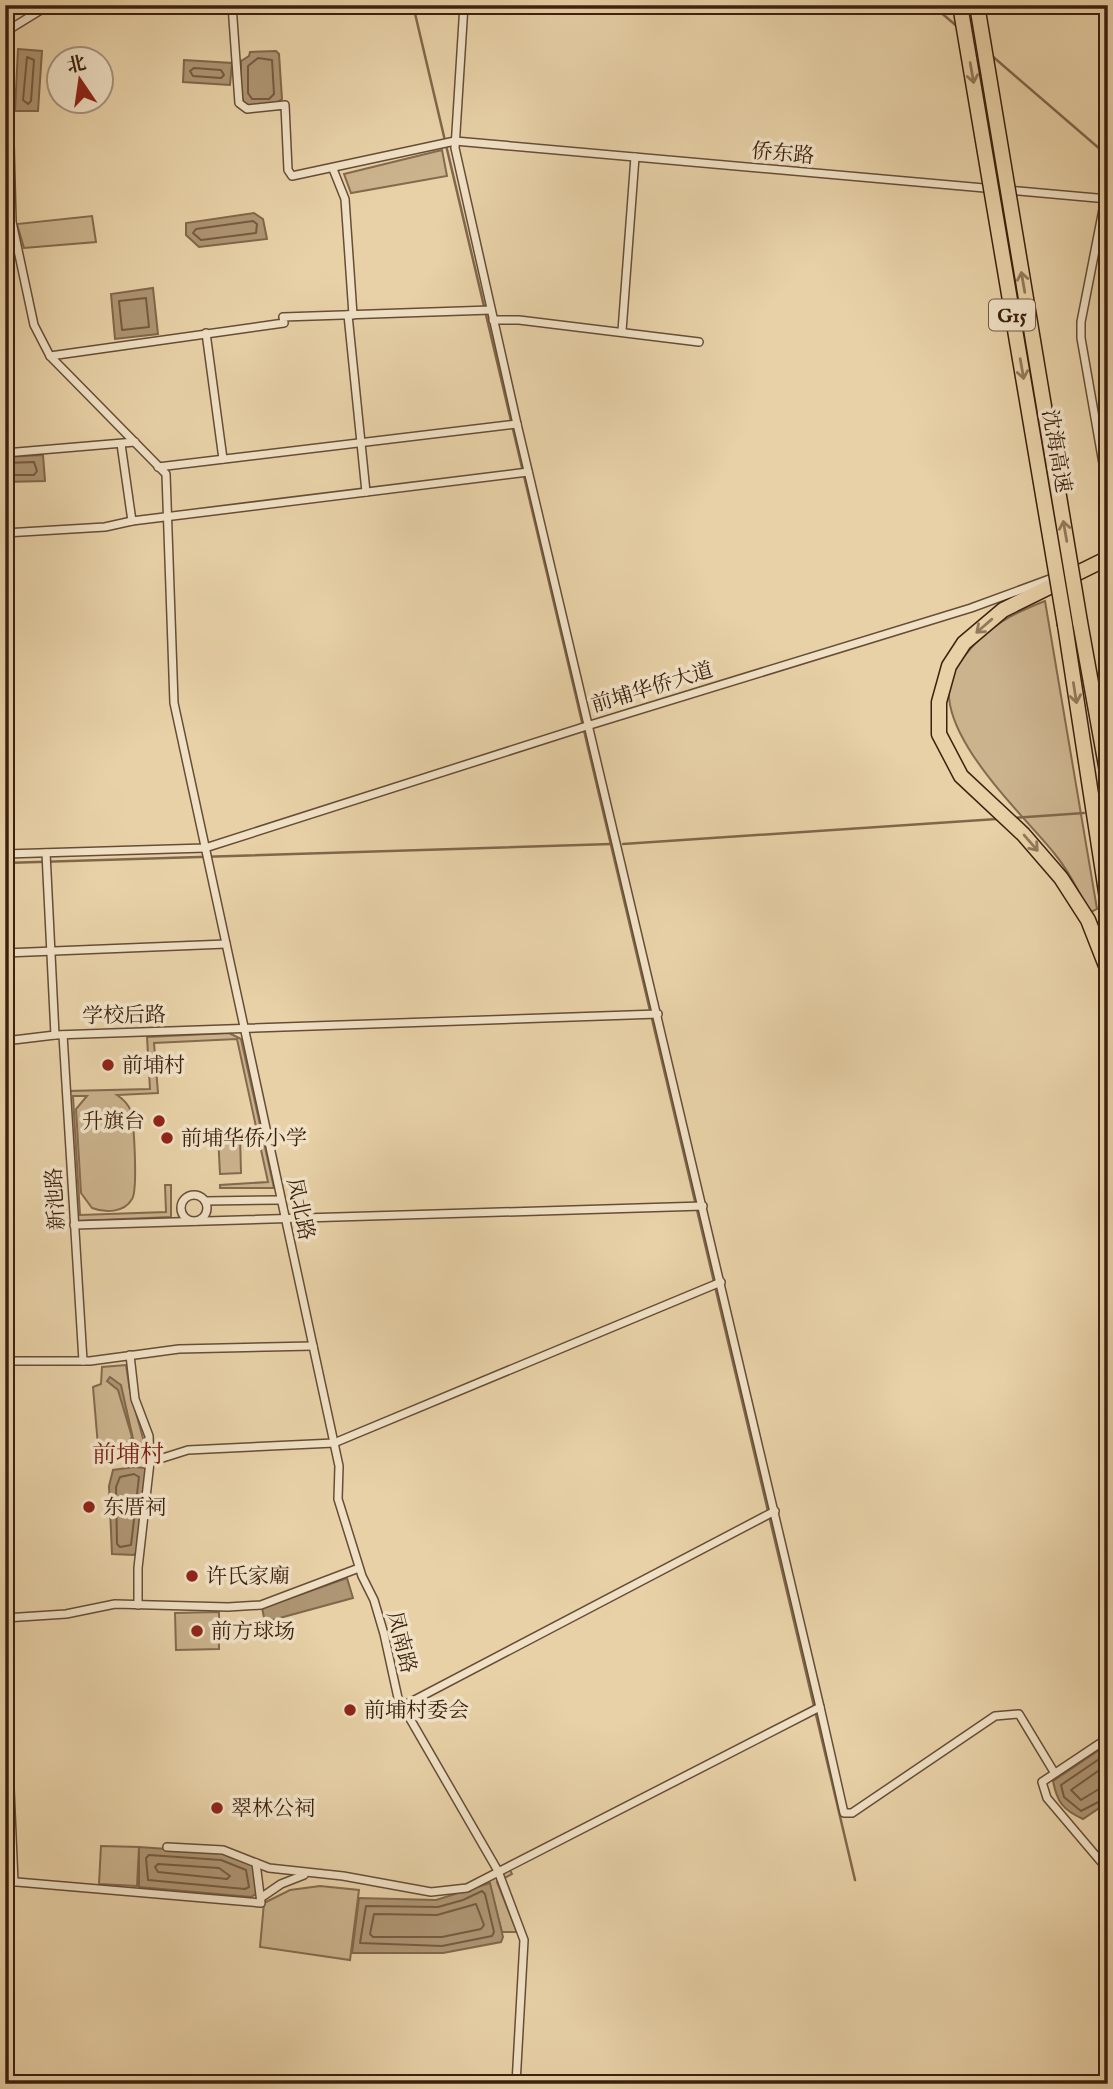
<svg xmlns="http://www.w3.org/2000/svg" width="1113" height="2089" font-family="'IM FELL English','Noto Serif SC',serif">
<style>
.green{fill:#cbb38d;stroke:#846a4e;stroke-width:2}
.water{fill:#ae9573;stroke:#80674b;stroke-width:2}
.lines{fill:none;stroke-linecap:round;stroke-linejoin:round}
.shore{stroke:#755b41;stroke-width:2}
.stream{stroke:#80674b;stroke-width:2.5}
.street-casing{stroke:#674d35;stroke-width:10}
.highway-casing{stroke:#3c210f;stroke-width:17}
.street{stroke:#f0e1c6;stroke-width:7}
.highway{stroke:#e8d1a7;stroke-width:14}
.highway-bridge-casing{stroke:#3c210f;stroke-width:17;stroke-linecap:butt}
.highway-bridge{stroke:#e8d1a7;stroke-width:14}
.oneway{stroke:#92795b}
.poi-dot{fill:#8f2418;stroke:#f0e1c6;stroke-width:2.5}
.labels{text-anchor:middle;stroke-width:7;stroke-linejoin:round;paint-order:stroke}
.shield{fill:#f0e1c6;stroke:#725b46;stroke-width:2}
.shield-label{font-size:19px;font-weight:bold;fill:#3c210f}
.street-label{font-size:21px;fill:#3c210f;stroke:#f0e1c6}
.poi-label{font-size:21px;fill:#3c210f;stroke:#f0e1c6;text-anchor:start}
.quarter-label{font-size:24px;fill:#7a1f14;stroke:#f0e1c6}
</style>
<rect width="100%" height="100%" fill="#e8d1a7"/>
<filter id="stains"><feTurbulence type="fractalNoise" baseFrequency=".00286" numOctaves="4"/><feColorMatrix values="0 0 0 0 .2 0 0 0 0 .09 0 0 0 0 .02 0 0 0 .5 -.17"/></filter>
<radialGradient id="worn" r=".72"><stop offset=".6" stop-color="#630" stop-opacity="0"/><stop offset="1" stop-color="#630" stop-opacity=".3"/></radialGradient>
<g class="green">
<polygon points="442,150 447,176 351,193 344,174"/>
<polygon points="92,216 96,242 24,248 17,224"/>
<path d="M1045 601 1097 909 1089 913C1080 893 1068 870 1054 853 1023 814 925 725 954 670 957 664 963 658 967 653 988 626 1014 613 1045 601Z"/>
<path d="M229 1033 241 1039 274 1188H220V1185L268 1182 237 1039 154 1043 158 1093 117 1095C123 1099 128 1104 131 1111 134 1124 138 1190 132 1199 124 1213 105 1213 92 1208L81 1193 76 1109 87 1096H73L80 1215 166 1212 165 1185H171V1217L75 1221 68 1091 150 1089 147 1037Z"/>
<polygon points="240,1134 241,1173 220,1174 218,1135"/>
<polygon points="126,1365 130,1391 149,1460 128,1463 127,1444 98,1446 93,1387 101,1384 102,1367"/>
<polygon points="219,1612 219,1649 176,1650 175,1613"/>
<polygon points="101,1846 139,1847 137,1886 99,1884"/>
<polygon points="508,1866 512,1874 497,1882 517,1932 502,1932 488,1878"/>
<polygon points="320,1886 359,1890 350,1960 260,1947 264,1903 290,1890"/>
</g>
<g class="water">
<polygon points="18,49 42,51 38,111 15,111"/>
<polygon points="276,51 279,54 282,99 272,106 245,106 241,94 241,61 249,56 250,52"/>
<polygon points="184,60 232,63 230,85 183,82"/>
<polygon points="254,213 263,219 267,239 199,247 186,235 186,223"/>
<polygon points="153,288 158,334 115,339 111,294"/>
<polygon points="43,455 45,481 5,482 5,457"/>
<polygon points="110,1377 121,1385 138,1461 128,1463 127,1444 132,1437 118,1390 107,1381"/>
<polygon points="134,1467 145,1468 146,1474 138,1550 134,1555 112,1554 109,1486 113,1470"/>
<polygon points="347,1578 353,1598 265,1622 262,1608"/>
<path d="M1105 1746 1108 1749V1802L1083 1819C1063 1810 1057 1802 1053 1781Z"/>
<polygon points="139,1847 223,1853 253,1865 258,1893 251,1897 139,1887"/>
<polygon points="490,1883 503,1937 501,1942 443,1953 352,1953 359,1898 436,1900"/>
</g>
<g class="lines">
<g class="shore">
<polygon points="27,57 34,60 31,101 28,104 23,100"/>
<polygon points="258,58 272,60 274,94 269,99 252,99 248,93 248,66"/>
<polygon points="194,68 221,70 224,75 221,78 193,76 190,71"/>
<polygon points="253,221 257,224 256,233 201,240 193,233 196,229"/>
<polygon points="146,298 149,327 122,330 119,301"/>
<polyline points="5,463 34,462 37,471 34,475 5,475"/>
<polygon points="134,1474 139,1477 131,1545 120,1547 117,1544 116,1487 120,1477"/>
<polyline points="1108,1753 1061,1785 1064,1797 1081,1811 1108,1797"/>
<polyline points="1108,1764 1071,1790 1081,1800 1099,1789 1108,1788"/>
<polygon points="149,1855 221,1860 246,1870 249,1887 245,1889 148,1880 146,1858"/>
<polygon points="158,1864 219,1868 230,1876 227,1879 158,1872 155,1867"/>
<polygon points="482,1891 485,1894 494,1932 492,1936 442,1946 360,1943 366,1906 438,1907 463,1900"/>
<polygon points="476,1904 484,1925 481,1929 442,1937 373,1937 370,1934 374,1914 437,1915"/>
</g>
<g class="stream">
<polyline points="413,5 855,1880"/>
<polyline points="932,5 959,28"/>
<polyline points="10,17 28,5"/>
<polyline points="991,55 1108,156"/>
<polyline points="1103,812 1105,812"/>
<polyline points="1013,818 1084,813"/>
<polyline points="623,844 997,819"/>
<polyline points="5,863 611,844"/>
</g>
<g class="street-casing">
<g id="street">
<polyline points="11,5 7,31 12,222 34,325 50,356 166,474 174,703 339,1466 338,1499 362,1576 374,1600 384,1634 398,1698 498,1871 524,1940 516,2084"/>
<polyline points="232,5 239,103 247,109 285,105 288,170 292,176 455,141 1108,199"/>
<polyline points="5,32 49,5"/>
<polyline points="333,169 345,199 353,315"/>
<polyline points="1108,184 1081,322 1081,338 1108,492"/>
<polyline points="348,315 366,492"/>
<polyline points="493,320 519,320 699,342"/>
<polyline points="622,331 635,157"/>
<polyline points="206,333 223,459"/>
<polyline points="50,356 284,323 283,317 491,310"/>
<polyline points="121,444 132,521 528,472"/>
<polyline points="5,453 135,442"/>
<polyline points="158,467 517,424"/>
<polyline points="5,533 105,527 132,521"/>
<polyline points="46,853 55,1035"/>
<polyline points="5,854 205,848 590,725 971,608 1058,576"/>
<polyline points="5,953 226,944"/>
<polyline points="63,1035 83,1361"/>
<polyline points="5,1041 55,1035 658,1014"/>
<circle cx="194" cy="1208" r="13"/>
<polyline points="205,1201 281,1200"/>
<polyline points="74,1225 703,1206"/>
<polyline points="130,1355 135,1399 149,1436 150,1462 138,1568 138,1605"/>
<polyline points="5,1361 90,1361 179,1349 313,1346"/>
<polyline points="150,1462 188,1450 334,1443 721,1282"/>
<polyline points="5,1618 66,1614 115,1604 228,1607 261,1605 359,1568"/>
<polyline points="5,1673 14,1882"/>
<polyline points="403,1706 775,1511"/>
<polyline points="820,1707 844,1813 852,1813 995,1716 1019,1714 1054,1772"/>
<polyline points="1108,1738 1042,1782 1047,1798 1108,1870"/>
<polyline points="167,1847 223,1850 269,1868 343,1876 431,1892 467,1888 820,1707 517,424 455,148 464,5"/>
<polyline points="5,1881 261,1903 256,1863"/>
<polyline points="262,1897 281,1884 304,1875"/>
</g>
</g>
<g class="highway-casing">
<g id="highway">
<polyline points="1108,558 1003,610 964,643 949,666 939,702 939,734 961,776 1023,834 1061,878 1088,920 1108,971"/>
<polyline points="1080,622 1108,777"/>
<polyline points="1065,625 1108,905"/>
</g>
</g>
<use href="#street" class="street"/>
<use href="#highway" class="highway"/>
<g class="highway-bridge-casing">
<g id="highway-bridge">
<polyline points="960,5 1065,625"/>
<polyline points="977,5 1080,622"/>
</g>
</g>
<use href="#highway-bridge" class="highway-bridge"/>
</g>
<defs><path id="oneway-shaft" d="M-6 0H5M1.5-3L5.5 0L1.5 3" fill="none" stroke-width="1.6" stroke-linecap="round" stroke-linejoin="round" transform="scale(1.75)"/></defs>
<g class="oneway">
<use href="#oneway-shaft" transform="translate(972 73) rotate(80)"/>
<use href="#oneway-shaft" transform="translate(1023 282) rotate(-100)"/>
<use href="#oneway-shaft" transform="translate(1022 369) rotate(80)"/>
<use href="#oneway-shaft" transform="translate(1065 531) rotate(-100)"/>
<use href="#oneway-shaft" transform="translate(984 626) rotate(139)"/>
<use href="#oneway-shaft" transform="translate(1075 693) rotate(81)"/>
<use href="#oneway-shaft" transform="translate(1031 843) rotate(49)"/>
</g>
<g class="poi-dot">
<circle cx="108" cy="1065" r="7"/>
<circle cx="159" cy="1121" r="7"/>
<circle cx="167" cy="1138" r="7"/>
<circle cx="89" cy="1507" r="7"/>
<circle cx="192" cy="1576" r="7"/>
<circle cx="197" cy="1631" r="7"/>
<circle cx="350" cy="1710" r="7"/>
<circle cx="217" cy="1808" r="7"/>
</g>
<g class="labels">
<rect class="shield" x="989" y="299.5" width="46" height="31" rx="5"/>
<g class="shield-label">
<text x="1012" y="322">G15</text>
</g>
<g class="street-label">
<text transform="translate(783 153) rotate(5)" y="7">侨东路</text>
<text transform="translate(1057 451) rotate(80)" y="7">沈海高速</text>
<text transform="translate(652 687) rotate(-17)" y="7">前埔华侨大道</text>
<text transform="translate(124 1015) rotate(-1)" y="7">学校后路</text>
<text transform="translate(55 1199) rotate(-93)" y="7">新池路</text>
<text transform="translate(301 1209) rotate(78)" y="7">凤北路</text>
<text transform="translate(402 1642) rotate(76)" y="7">凤南路</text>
</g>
<g class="poi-label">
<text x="122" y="1072">前埔村</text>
<text x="145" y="1128" text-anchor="end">升旗台</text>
<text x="181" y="1145">前埔华侨小学</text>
<text x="103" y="1514">东厝祠</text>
<text x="206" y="1583">许氏家廟</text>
<text x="211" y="1638">前方球场</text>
<text x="364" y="1717">前埔村委会</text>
<text x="231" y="1815">翠林公祠</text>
</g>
<g class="quarter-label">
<text x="128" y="1462">前埔村</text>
</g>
</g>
<rect width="1113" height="2089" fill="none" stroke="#e8d1a7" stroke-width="28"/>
<rect x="7" y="7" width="1099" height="2075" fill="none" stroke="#3c210f" stroke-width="3.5"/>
<rect x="14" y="14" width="1085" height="2061" fill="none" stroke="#3c210f" stroke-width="2"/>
<g transform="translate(80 80) rotate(347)"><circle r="33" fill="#f0e1c6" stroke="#a8947d" stroke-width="2"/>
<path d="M0-5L12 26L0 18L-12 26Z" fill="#8f2418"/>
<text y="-10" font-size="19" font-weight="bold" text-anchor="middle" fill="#3c210f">北</text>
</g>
<rect width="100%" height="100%" filter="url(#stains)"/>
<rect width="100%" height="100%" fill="url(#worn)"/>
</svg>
